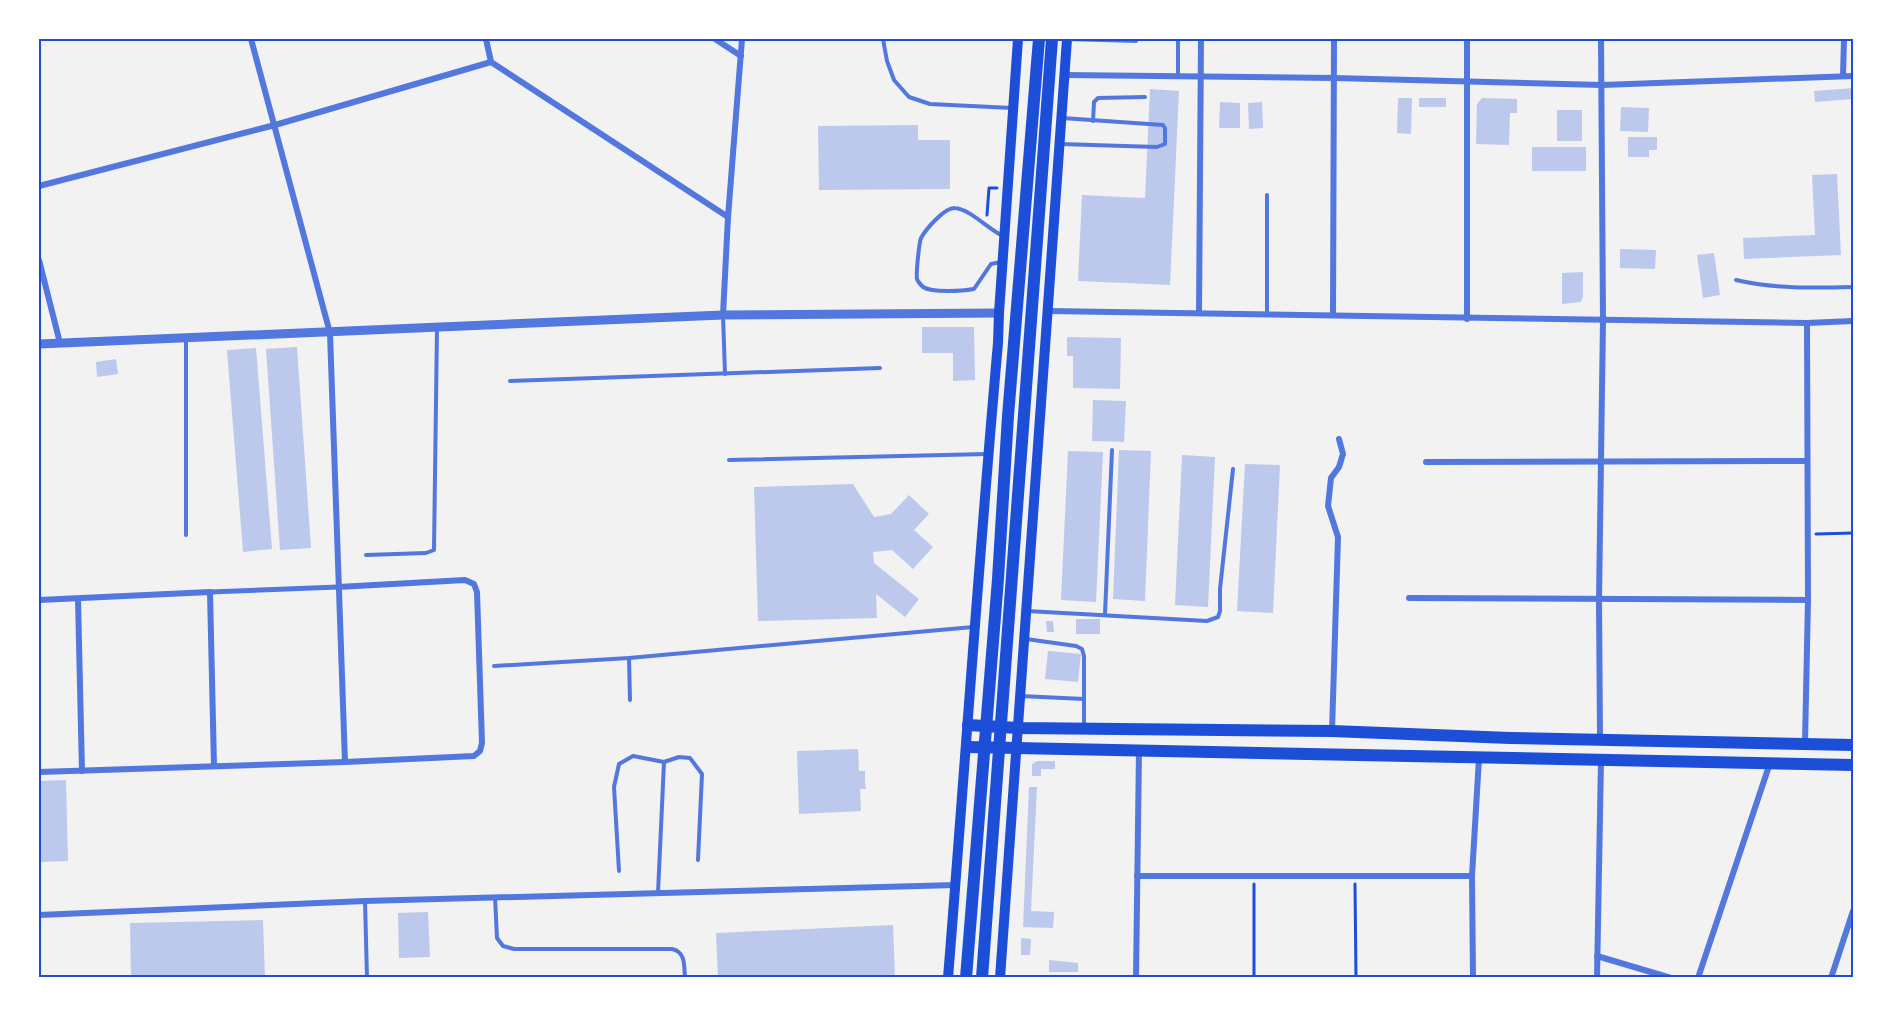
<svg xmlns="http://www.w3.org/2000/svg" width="1892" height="1017" font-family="Helvetica,sans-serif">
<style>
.building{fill:#bdc9ec}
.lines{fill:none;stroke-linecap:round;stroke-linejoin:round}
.path{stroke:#1d4ed8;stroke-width:3}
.service{stroke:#5277de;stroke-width:4}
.pedestrian{stroke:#5277de;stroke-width:5}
.minor{stroke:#5277de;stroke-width:6}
.tertiary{stroke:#5277de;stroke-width:9}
.secondary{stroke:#1d4ed8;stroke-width:10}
.primary{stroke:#1d4ed8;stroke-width:12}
.neatline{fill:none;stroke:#1d4ed8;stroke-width:2}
</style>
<rect width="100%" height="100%" fill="#f2f2f2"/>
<g class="building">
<polygon points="1853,88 1853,99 1815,102 1814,91"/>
<polygon points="1150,89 1179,91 1170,285 1078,281 1082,195 1145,198"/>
<polygon points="1398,98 1412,98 1411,134 1397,133"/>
<rect x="1419" y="98" width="27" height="9"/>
<polygon points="1482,98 1517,99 1517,113 1510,113 1509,145 1476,144 1477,104"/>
<polygon points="1220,102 1240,103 1240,128 1219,128"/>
<polygon points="1262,102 1263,128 1249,129 1248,103"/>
<polygon points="1621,107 1649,108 1648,132 1620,131"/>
<rect x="1557" y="110" width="25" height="31"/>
<polygon points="918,125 918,140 950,140 950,189 819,190 818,126"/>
<polygon points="1628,137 1657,137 1657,150 1649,150 1649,157 1628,157"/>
<rect x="1532" y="147" width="54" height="24"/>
<polygon points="1837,174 1841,255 1744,259 1743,238 1815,235 1812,175"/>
<polygon points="1620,249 1656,250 1655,269 1620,268"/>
<polygon points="1714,253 1720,295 1703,298 1697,255"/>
<polygon points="1583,272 1583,297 1581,302 1562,304 1562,273"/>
<polygon points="922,327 974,327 975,380 953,381 953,353 922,353"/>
<polygon points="1067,337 1121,338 1120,389 1073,388 1073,356 1067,356"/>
<polygon points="297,347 311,548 280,550 266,349"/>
<polygon points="256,348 272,549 243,552 227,350"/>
<polygon points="116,359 118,374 97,377 96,362"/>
<polygon points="1093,400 1126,401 1124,442 1092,441"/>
<polygon points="1119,450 1151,451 1145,601 1113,599"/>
<polygon points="1068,451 1103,452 1096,602 1061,600"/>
<polygon points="1182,455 1215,457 1208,607 1175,605"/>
<polygon points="1245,464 1280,465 1273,613 1237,611"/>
<polygon points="853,484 874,517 891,514 909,495 929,514 914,530 933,547 913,569 892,550 873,552 874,563 919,599 905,617 876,594 877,618 758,621 754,487"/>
<rect x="1076" y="619" width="24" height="15"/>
<polygon points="1046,621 1053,621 1054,632 1047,632"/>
<polygon points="1048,651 1081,654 1078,682 1045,679"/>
<polygon points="858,749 859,771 865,771 865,783 866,789 860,789 861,811 799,814 797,751"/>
<polygon points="1037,761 1055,761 1055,769 1041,769 1041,776 1032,776 1032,764"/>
<polygon points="66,780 68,861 39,862 39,781"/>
<polygon points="1029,787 1037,787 1031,911 1054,912 1053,928 1023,927"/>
<polygon points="428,912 430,957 399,958 398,913"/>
<polygon points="263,920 265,978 131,978 130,923"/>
<polygon points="893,925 895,978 718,978 716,933"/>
<polygon points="1021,938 1031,939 1030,955 1021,955"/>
<polygon points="1049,960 1078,963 1078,972 1049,972"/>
</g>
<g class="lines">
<g class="path">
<polyline points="987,215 989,188 997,188"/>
<polyline points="1816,534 1853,533"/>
<polyline points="1355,884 1356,978"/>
<polyline points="1254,978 1254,884"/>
</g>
<g class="service">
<polyline points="883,39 887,61 894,80 909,97 930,104 1012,108"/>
<polyline points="1067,39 1136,41"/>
<polyline points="1178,39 1178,76"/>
<polyline points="1093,121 1094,102 1098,98 1145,97"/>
<polyline points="1060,144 1157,147 1165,144 1165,128 1163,125 1062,118"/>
<path d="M1001 262 991 264 974 289C963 291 932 293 923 287 921 285 918 282 917 279 916 274 919 243 921 238 926 229 945 207 955 208 970 209 989 230 1003 236"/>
<path d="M1736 280C1775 289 1813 288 1853 287"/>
<polyline points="1267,314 1267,195"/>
<polyline points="723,315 725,374"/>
<polyline points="186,338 186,535"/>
<polyline points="510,381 880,368"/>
<polyline points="729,460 987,454"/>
<polyline points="366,555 426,553 434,550 437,328"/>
<polyline points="1027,611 1207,621 1218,617 1220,611 1220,589 1233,469"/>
<polyline points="1105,614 1112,450"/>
<polyline points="1026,639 1076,646 1082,649 1084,656 1084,728"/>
<polyline points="629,658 630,700"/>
<polyline points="494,666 629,658 973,627"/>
<polyline points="1020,696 1084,699"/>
<polyline points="619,871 614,787 619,764 633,756 664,762"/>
<polyline points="658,893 664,762 679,757 690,758 702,774 698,860"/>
<path d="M495 897 497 938 503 946 514 949H672C686 952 684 966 685 978"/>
<polyline points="365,901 367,978"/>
</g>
<polyline class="pedestrian" points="210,592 338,587"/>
<g class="minor">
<polyline points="251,39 330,333 345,762"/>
<polyline points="486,39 491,62 728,217"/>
<polyline points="715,39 741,56"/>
<polyline points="1467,39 1467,319"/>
<polyline points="1064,75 1334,78 1602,85 1853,76"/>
<polyline points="1843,76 1844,39"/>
<polyline points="39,186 275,125 491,62"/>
<polyline points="39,260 60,343"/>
<polyline points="1047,311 1807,323 1853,321"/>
<polyline points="1199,313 1201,39"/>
<polyline points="723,315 728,217 742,39"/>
<polyline points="1333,315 1334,39"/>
<polyline points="1426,462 1807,461"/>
<polyline points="1409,598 1808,600"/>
<polyline points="78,599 82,771"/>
<polyline points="39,600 210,592 214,766"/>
<polyline points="1332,731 1338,537 1328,506 1331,478 1339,467 1343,454 1339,439"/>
<polyline points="1600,739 1599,600 1603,320 1601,39"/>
<polyline points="1805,743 1808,600 1807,323"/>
<polyline points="39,772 345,762 474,756 480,751 482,743 477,592 474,584 465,580 338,587"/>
<polyline points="1137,876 1472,876"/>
<polyline points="39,915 365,901 956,885"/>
<polyline points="1597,956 1671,978"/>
<polyline points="1136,978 1139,751"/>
<polyline points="1473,978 1472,876 1479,758"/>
<polyline points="1597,978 1601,760"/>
<polyline points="1698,978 1770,763"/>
<polyline points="1831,978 1853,911"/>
</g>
<polyline class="tertiary" points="39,344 723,315 999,313"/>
<g class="secondary">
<path d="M948 978C965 766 979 555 998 343L999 313 1018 39"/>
<polyline points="1000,978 1067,39"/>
</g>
<g class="primary">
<polyline points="968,725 1018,728 1332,731 1510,738 1853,745"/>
<polyline points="967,747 1853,765"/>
<polyline points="966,978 998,579 1008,416 1039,39"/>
<polyline points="982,978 1052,39"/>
</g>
</g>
<rect width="1892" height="1017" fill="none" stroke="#ffffff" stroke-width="81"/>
<rect x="40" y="40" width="1812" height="936" class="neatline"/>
</svg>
